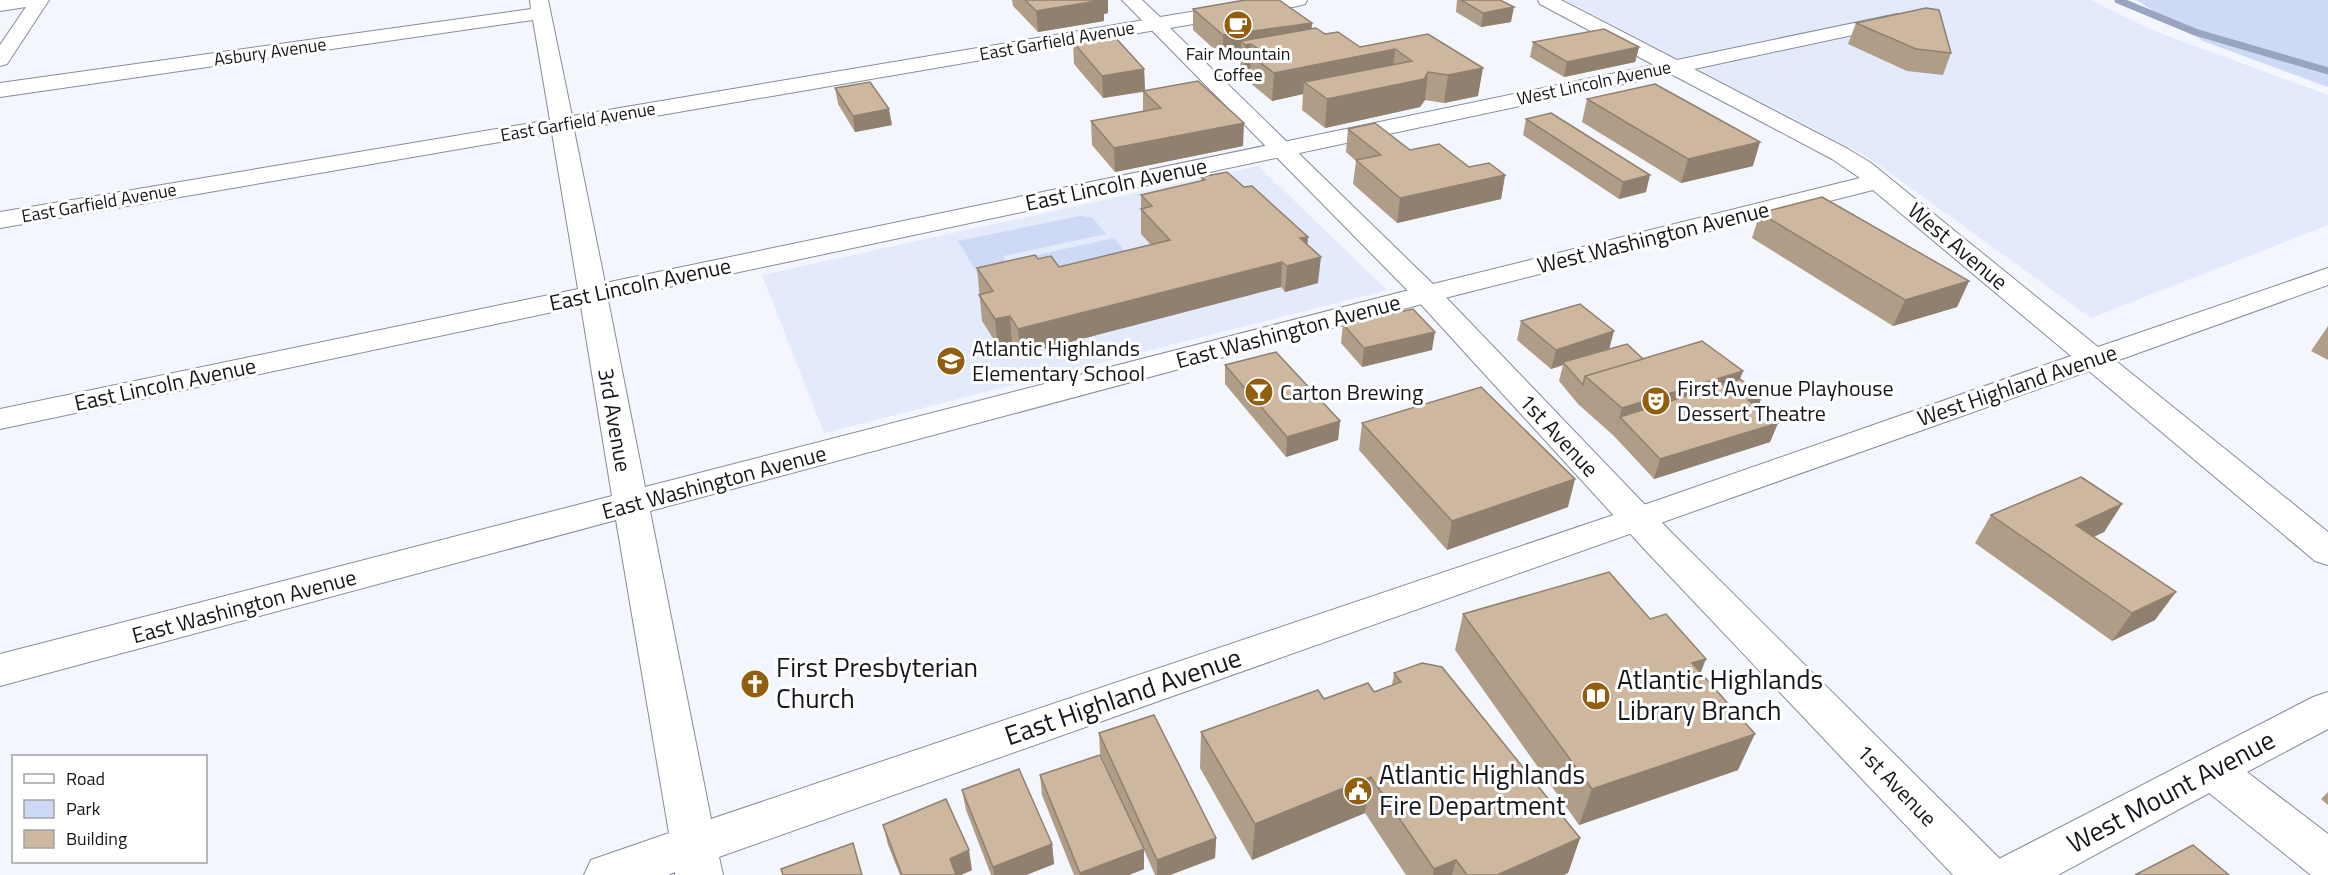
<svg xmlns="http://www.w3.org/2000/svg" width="2328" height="875" font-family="'Titillium Web',sans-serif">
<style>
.built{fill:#e2eafc}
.green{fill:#cdd9f5}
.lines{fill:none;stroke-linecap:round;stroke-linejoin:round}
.stream{stroke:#98a4c0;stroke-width:7}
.minor-casing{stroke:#868c9a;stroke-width:2}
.tertiary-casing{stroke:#868c9a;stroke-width:2}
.minor{fill:#fff;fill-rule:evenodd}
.tertiary{fill:#fff;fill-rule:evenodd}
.wall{fill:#b09d88}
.shaded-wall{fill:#90806f}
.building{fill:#cdb79e;stroke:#90806f;stroke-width:1.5}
.labels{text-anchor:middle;stroke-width:6;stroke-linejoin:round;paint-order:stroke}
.far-street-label{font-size:18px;fill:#14171c;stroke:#fff}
.far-poi-label{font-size:18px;fill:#14171c;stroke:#fff}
.street-label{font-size:22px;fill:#14171c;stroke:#fff}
.poi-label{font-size:22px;fill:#14171c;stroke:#fff;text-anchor:start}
.near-poi-label{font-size:27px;fill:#14171c;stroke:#fff;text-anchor:start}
.near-street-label{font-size:27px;fill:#14171c;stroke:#fff}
</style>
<rect width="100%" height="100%" fill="#f3f6fc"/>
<g class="built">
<polygon points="1565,0 2091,0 2154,31 2328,95 2328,225 2091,318 1868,157"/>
<polygon points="1258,166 1387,290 824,433 762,275"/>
</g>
<g class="green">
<polygon points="2136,0 2328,0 2328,87 2203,41"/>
<polygon points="1080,216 1093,218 1106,234 1003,256 1010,269 979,276 958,241"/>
<polygon points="1114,238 1134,262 1041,283 1024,258"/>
</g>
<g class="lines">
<polyline class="stream" points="2118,0 2195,32 2328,71"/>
<g class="minor-casing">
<g id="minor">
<polygon points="0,0 49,0 7,64 0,66 0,45 26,7 0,11"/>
<path d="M530 0H548L572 116 1156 18 1163 20 1166 24 1163 28 1156 30 574 130 605 283 1654 65 1540 4 1538 0H1561L1677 60 1897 14 1904 16 1907 20 1904 24 1694 69 1848 149 1871 163 2098 347 2328 268V285L2116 361 2328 532V565L2315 561 2089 371 719 857 723 875H675V872L668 875H584L591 860 669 833 616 520 0 686V654L612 496 581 306 0 429V409L578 289 552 133 0 228V212L550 120 533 20 0 97V83L531 9ZM1671 74 1832 159 1860 178 1417 288 645 487 608 300ZM1873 190 2071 356 1664 498 711 819 650 511 1437 300Z"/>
<polygon points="2328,692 2328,729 2247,772 2328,834 2328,875 2311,875 2209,793 2058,875 1990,875 1997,860 2313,697"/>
</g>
</g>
<g class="tertiary-casing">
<polygon id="tertiary" points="1122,0 1142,0 1160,17 1264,0 1307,0 1305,4 1298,6 1170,28 1437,288 1673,534 2001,860 2008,875 1953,875 1647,552 1417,300"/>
</g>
<use href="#minor" class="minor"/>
<use href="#tertiary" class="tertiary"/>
</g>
<g class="wall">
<polygon points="1012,0 1108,0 1108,13 1104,14 1104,21 1038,32 1013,6"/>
<polygon points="1457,0 1500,0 1511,22 1481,27 1456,12"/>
<polygon points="1193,9 1312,28 1360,47 1428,34 1478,96 1444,103 1425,100 1420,107 1325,128 1302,110 1303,94 1272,101 1249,82 1250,71 1244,72 1240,68 1241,54 1223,57 1193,30"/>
<polygon points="1856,23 1951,53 1943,75 1907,71 1848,44"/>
<polygon points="1073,42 1144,69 1145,91 1243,146 1115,172 1092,145 1091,121 1143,111 1143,92 1103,98 1074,64"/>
<polygon points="1533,42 1639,47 1635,62 1564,77 1530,57"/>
<polygon points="835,88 892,125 855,132 838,104"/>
<polygon points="1587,99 1753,166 1681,183 1582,122"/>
<polygon points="1526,119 1646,192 1619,199 1523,135"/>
<polygon points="1348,129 1410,150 1469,167 1505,175 1501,199 1397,223 1353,184 1356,161 1346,152"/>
<polygon points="1201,177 1307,245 1318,283 1285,292 1281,287 1020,355 1012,342 998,346 982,321 977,268 1038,259 1059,267 1151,245 1141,234 1141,195 1201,181"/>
<polygon points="1760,213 1969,281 1957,307 1893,326 1752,238"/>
<polygon points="1521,321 1643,359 1740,379 1762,396 1758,408 1778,423 1770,442 1654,479 1614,436 1578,404 1559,381 1563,365 1551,369 1517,340"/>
<polygon points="1343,324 1432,350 1362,367 1341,343"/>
<polygon points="2328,326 2328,360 2311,351"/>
<polygon points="1225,365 1340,421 1338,440 1286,457 1225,384"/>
<polygon points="1362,423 1568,507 1447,550 1359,450"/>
<polygon points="2122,504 2104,532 2094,537 2155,620 2112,641 1975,543 1991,515"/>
<polygon points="1463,614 1650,619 1700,673 1738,770 1579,825 1455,650"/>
<polygon points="1394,673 1580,838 1568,873 1564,875 1406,875 1365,813 1252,860 1200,768 1201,732 1324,699 1374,692 1392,685"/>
<polygon points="1099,733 1216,838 1215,858 1170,875 1155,875 1144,850 1144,869 1129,875 1074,875 1042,795 1040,775 1133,826 1100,753"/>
<polygon points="962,790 1052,844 1054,864 1026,875 991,875 966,810"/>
<polygon points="2328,792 2328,805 2321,799"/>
<polygon points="883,825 972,870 961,875 900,875 888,845"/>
</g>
<g class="shaded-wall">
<polygon points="1097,0 1108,0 1108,13 1104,14 1104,21 1038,32 1036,11"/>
<polygon points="1514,7 1511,22 1481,27 1483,13"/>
<polygon points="1312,23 1311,44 1251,44 1250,71 1244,72 1245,45 1241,41 1241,54 1223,57 1223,35"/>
<polygon points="1639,47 1635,62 1564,77 1567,62"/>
<polygon points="1395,49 1392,77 1304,82 1303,94 1272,101 1274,73"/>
<polygon points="1483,68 1478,96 1444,103 1448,75"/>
<polygon points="1144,69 1145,91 1103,98 1102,76"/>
<polygon points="1428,72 1425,100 1420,107 1325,128 1327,99"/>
<polygon points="889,109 892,125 855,132 853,116"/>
<polygon points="1244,123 1243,146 1115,172 1114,148"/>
<polygon points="1760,142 1753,166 1681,183 1688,159"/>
<polygon points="1505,175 1501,199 1397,223 1400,198"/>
<polygon points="1650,175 1646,192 1619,199 1623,182"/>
<polygon points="1308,237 1306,261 1321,257 1318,283 1285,292 1287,266 1300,238"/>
<polygon points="1282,262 1281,287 1020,355 1018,329"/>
<polygon points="1969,281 1957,307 1893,326 1905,300"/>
<polygon points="1010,316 1012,342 998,346 995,319"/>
<polygon points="1614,331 1609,350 1563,362 1563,365 1551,369 1556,350"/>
<polygon points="1435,332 1432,350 1362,367 1364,348"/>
<polygon points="1743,371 1733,398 1620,417 1614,436 1622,408"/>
<polygon points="1762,396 1755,415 1748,400"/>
<polygon points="1340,421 1338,440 1286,457 1287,437"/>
<polygon points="1778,423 1770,442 1654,479 1660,459"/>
<polygon points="1575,479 1568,507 1447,550 1452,521"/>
<polygon points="2122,504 2104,532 2058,553 2076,525"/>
<polygon points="2176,592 2155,620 2112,641 2132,613"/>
<polygon points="1706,659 1692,695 1692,663"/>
<polygon points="1755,734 1738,770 1579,825 1592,789"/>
<polygon points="1371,777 1365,813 1252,860 1255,824"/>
<polygon points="1216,838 1215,858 1170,875 1157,875 1157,860"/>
<polygon points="1580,838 1568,873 1564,875 1497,875"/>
<polygon points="1052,844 1054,864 1026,875 994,875 993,867"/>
<polygon points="1144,849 1144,869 1129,875 1080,875 1080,873"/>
<polygon points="969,850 972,870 961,875 953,875 950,859"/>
<polygon points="1456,860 1452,875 1433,875 1434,869"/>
</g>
<g class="building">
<polygon points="1025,0 1103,0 1036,11"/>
<polygon points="1245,0 1279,0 1312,23 1223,35 1193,9"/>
<polygon points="1461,0 1500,0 1514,7 1483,13"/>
<polygon points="1926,8 1939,10 1951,53 1916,49 1856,23"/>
<polygon points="1316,28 1325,34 1338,32 1360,47 1428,34 1483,68 1448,75 1428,72 1424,79 1327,99 1304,82 1412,61 1395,49 1274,73 1250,55 1263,52 1251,44 1245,45 1241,41"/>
<polygon points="1604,29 1639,47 1567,62 1533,42"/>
<polygon points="1114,36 1144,69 1102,76 1073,42"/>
<polygon points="1198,81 1244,123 1114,148 1091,121 1161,108 1143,91"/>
<polygon points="870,82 889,109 853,116 835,88"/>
<polygon points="1655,84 1760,142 1688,159 1587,99"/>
<polygon points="1551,113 1650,175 1623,182 1526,119"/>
<polygon points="1375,123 1410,150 1439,144 1469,167 1489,163 1505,175 1400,198 1356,160 1381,155 1348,129"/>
<polygon points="1227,172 1244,187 1252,186 1308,237 1300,238 1321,257 1287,266 1282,262 1018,329 1010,316 995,319 979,295 993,291 977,268 1035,255 1038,259 1051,256 1059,267 1170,240 1141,209 1152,206 1141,195 1205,180 1201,177"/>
<polygon points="1822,197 1969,281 1905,300 1760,213"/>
<polygon points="1580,304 1614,331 1556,350 1521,321"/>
<polygon points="1413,309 1435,332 1364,348 1343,324"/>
<polygon points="1702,341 1743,371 1622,408 1585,376"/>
<polygon points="1627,344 1643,359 1585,376 1583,385 1563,362"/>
<polygon points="1276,352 1340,421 1287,437 1225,365"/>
<polygon points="1740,379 1762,396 1748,400 1778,423 1660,459 1620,417"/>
<polygon points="1481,387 1575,479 1452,521 1362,423"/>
<polygon points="2081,477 2122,504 2076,525 2176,592 2132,613 1991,515"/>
<polygon points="1609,572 1650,619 1666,614 1706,659 1692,663 1755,734 1592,789 1463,614"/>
<polygon points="1422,663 1442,667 1580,838 1497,875 1467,875 1456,860 1434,869 1371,777 1255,824 1201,732 1318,690 1324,699 1368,683 1374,692 1401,682 1394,673"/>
<polygon points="1154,715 1216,838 1157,860 1099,733"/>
<polygon points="1100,755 1144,849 1080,873 1040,775"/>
<polygon points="1019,769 1052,844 993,867 962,790"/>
<polygon points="946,799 969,850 950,859 956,875 902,875 883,825"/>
<polygon points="853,843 862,875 783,875 781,869"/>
<polygon points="2193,845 2229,875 2135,875"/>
</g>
<defs>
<g id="cafe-disc" transform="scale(1.5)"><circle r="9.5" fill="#915f0f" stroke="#fff"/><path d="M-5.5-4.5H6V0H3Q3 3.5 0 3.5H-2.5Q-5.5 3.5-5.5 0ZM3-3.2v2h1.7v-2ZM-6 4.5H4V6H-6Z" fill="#fff"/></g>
<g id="school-disc" transform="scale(1.5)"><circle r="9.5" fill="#915f0f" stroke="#fff"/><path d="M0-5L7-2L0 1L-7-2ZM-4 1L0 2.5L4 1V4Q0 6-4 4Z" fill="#fff"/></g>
<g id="bar-disc" transform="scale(1.5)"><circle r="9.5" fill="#915f0f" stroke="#fff"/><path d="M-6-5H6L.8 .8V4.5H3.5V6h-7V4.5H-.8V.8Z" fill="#fff"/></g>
<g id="theatre-disc" transform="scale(1.5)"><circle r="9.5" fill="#915f0f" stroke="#fff"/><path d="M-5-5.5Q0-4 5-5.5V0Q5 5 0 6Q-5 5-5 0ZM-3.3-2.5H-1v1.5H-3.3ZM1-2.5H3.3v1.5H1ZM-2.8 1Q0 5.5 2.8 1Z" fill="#fff"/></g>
<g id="church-disc" transform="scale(1.5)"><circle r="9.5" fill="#915f0f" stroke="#fff"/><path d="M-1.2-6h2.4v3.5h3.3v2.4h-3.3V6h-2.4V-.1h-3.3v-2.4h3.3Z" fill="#fff"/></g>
<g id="library-disc" transform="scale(1.5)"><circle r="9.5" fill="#915f0f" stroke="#fff"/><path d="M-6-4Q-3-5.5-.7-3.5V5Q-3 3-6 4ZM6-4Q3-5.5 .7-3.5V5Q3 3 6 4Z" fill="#fff"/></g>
<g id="civic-disc" transform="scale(1.5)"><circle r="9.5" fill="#915f0f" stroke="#fff"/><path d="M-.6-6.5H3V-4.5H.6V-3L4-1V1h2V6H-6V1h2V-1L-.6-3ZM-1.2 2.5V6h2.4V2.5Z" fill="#fff"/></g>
</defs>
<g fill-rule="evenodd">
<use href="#cafe-disc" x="1238" y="25"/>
<use href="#school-disc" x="951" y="361"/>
<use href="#bar-disc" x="1259" y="392"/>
<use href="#theatre-disc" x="1656" y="401"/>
<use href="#church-disc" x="755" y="684"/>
<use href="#library-disc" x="1596" y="696"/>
<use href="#civic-disc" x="1358" y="791"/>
</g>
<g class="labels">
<g class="far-street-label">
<text transform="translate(1057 41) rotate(-10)" y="6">East Garfield Avenue</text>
<text transform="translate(270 52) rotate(-8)" y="6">Asbury Avenue</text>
<text transform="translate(1594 83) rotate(-12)" y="6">West Lincoln Avenue</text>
<text transform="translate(578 122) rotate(-10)" y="6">East Garfield Avenue</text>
<text transform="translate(99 203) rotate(-10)" y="6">East Garfield Avenue</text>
</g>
<g class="far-poi-label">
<text x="1238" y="60">Fair Mountain<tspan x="1238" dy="21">Coffee</tspan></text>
</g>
<g class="street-label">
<text transform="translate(1116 184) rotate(-12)" y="8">East Lincoln Avenue</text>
<text transform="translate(1653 237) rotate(-14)" y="8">West Washington Avenue</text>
<text transform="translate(1958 246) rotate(40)" y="8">West Avenue</text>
<text transform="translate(640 284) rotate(-12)" y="8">East Lincoln Avenue</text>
<text transform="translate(1288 331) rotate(-15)" y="8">East Washington Avenue</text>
<text transform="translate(165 384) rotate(-12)" y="8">East Lincoln Avenue</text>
<text transform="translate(2017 385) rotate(-19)" y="8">West Highland Avenue</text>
<text transform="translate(615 420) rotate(80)" y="8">3rd Avenue</text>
<text transform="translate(1559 435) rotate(47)" y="8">1st Avenue</text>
<text transform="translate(714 482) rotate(-15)" y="8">East Washington Avenue</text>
<text transform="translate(244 606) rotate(-15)" y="8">East Washington Avenue</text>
<text transform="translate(1897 785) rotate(46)" y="8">1st Avenue</text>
</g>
<g class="poi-label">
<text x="972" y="356">Atlantic Highlands<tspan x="972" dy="25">Elementary School</tspan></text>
<text x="1677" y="396">First Avenue Playhouse<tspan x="1677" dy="25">Dessert Theatre</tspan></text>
<text x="1280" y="400">Carton Brewing</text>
</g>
<g class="near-poi-label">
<text x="776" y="677">First Presbyterian<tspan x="776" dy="31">Church</tspan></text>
<text x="1617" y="689">Atlantic Highlands<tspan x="1617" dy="31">Library Branch</tspan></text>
<text x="1379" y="784">Atlantic Highlands<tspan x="1379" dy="31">Fire Department</tspan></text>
</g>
<g class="near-street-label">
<text transform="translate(1123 697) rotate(-19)" y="9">East Highland Avenue</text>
<text transform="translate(2171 792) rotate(-28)" y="9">West Mount Avenue</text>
</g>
</g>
<rect x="12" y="755" width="195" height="108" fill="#ffffff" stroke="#a1a2a4" stroke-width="1.5"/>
<rect x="24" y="774" width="30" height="9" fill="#ffffff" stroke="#a1a2a4" stroke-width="1.5"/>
<text x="66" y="785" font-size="18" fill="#14171c">Road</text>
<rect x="24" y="800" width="30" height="18" fill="#cdd9f5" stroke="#a1a2a4" stroke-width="1.5"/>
<text x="66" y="815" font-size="18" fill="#14171c">Park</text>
<rect x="24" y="830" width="30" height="18" fill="#cdb79e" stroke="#a1a2a4" stroke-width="1.5"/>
<text x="66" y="845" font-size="18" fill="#14171c">Building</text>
</svg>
